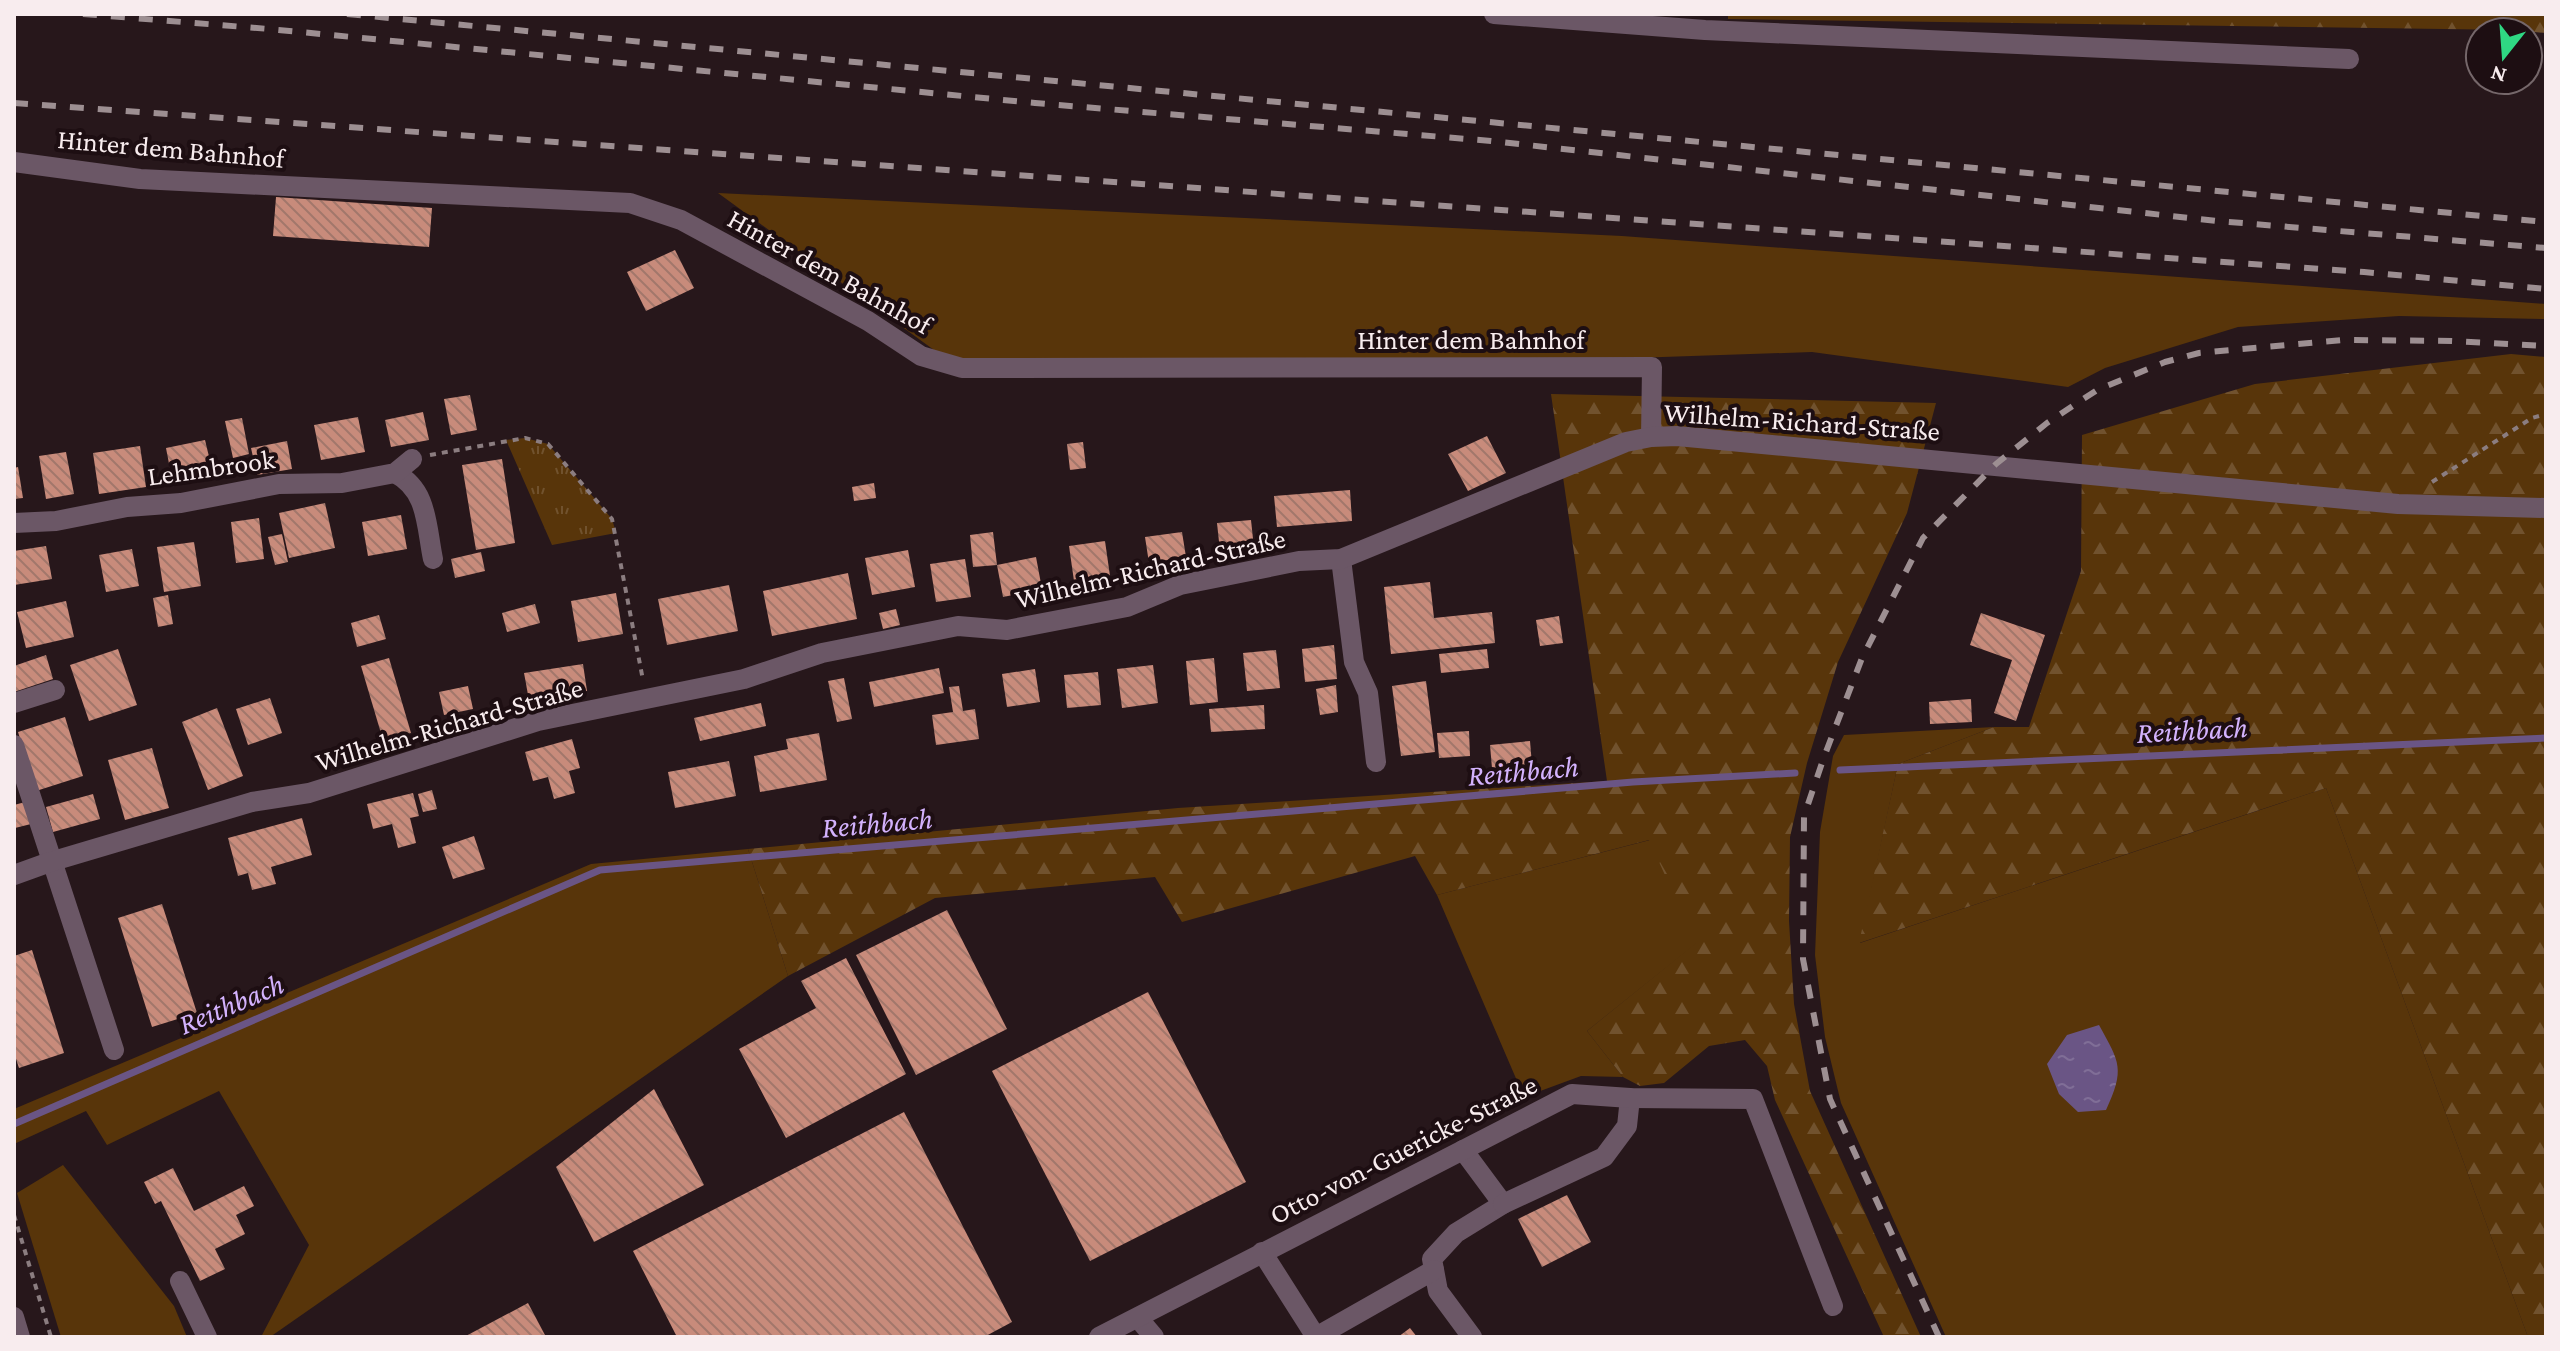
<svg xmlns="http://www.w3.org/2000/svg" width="2560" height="1351" font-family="'Crimson Pro',serif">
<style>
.grass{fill:#58350a}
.forest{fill:url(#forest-firs)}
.park{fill:url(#park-tufts)}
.water{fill:url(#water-ripples)}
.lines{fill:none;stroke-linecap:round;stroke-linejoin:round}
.stream{stroke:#6a5585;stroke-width:7}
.building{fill:url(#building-back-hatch)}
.path{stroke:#8b7d80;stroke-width:4;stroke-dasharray:6 6;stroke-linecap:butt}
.minor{stroke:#6b5766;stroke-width:20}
.rail{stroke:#9d8f92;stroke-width:6;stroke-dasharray:14 14;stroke-linecap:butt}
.labels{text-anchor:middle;stroke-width:8;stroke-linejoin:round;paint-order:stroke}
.street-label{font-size:28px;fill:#f8ecee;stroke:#1d0e12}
.water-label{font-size:30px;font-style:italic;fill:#d3b2fd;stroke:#1d0e12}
</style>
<defs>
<pattern id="forest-firs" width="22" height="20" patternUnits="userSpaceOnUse" patternTransform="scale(2)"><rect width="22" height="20" fill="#58350a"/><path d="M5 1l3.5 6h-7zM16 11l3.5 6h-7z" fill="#71522e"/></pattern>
<pattern id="park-tufts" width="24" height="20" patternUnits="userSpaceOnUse" patternTransform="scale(2)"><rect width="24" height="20" fill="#58350a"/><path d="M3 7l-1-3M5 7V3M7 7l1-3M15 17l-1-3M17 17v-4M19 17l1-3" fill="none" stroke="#71522e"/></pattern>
<pattern id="water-ripples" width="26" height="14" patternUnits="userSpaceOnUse" patternTransform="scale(2)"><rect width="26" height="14" fill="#6a5585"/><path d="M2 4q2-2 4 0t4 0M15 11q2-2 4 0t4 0" fill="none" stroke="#806e97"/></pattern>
<pattern id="building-back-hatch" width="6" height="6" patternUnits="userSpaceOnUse" patternTransform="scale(2)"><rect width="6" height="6" fill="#c88b7b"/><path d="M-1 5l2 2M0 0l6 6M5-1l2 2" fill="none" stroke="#a2776b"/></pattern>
</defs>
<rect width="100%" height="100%" fill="#27171b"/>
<g class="grass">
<polygon points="718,193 1622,236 2546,304 2546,319 2399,316 2238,327 2105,368 2068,387 1812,352 1545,361 945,358"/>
<polygon points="1994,727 1898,764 1860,943 2326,788 2528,1337 1946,1337 1841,1103 1825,1037 1815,955 1820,832 1833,756 1844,735"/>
<polygon points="1650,840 1697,943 1587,1031 1623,1077 1581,1076 1524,1097 1437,895"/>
<polygon points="748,849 788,976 270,1337 261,1337 309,1245 219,1091 107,1145 86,1111 14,1144 14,1109 591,864"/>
<polygon points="63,1165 174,1306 187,1337 61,1337 17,1193"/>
</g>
<g class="forest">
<polygon points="1728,14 2546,14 2546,33 2514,30 1728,19"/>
<polygon points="2511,354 2546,357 2546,1337 2528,1337 2326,788 1859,943 1898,764 1994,727 2029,727 2081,571 2082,435 2255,384"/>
<polygon points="1551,394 1936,403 1907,513 1838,662 1807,763 1790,837 1789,921 1794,1004 1810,1091 1921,1337 1884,1337 1775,1100 1767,1066 1745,1040 1709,1046 1664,1083 1640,1086 1623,1077 1587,1031 1696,943 1649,840 1437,895 1415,856 1182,922 1155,877 935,898 788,976 748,849 1178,808 1607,781"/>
</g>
<polygon class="park" points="525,438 548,444 612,519 616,533 552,545 506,440"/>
<path class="water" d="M2099 1025C2120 1063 2125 1069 2106 1110L2078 1112 2059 1094 2047 1064 2067 1035Z"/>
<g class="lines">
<g class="stream">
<polyline points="1840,770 2546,738"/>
<polyline points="14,1124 600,870 1633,782 1795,773"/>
</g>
</g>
<g class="building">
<polygon points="276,197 432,208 429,247 273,236"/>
<polygon points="675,250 694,288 646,311 627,272"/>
<polygon points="470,395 477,430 451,435 444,399"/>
<polygon points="423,412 429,440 391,447 385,420"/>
<polygon points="358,417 365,452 321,460 314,425"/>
<polygon points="242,418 249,454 233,458 225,421"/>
<polygon points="1487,436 1506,473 1468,491 1448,454"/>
<polygon points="205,440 211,465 171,474 166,448"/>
<polygon points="287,441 292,469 257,475 251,448"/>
<polygon points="1083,442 1086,468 1070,470 1067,444"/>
<polygon points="140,446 146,487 99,494 93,453"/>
<polygon points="66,452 74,494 46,499 39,456"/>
<polygon points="502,459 515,543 476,550 462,465"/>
<polygon points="18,467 23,498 14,499 14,468"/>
<polygon points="874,483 876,498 854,501 852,487"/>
<polygon points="1350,490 1352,521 1277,527 1274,496"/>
<polygon points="325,503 335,548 289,558 279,513"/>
<polygon points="401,515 407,549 368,556 362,522"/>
<polygon points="259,518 264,559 236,563 231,522"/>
<polygon points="1251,520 1254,548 1220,551 1217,523"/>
<polygon points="993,532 997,565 1036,557 1042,589 1003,597 997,565 973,567 970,535"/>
<polygon points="1182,532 1186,557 1149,563 1145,537"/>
<polygon points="282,534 288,562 275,565 268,537"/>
<polygon points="1105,541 1110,576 1074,581 1069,546"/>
<polygon points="194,542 201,586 164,592 157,547"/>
<polygon points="46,546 52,579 14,585 14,551"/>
<polygon points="132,549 139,586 106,592 99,555"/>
<polygon points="908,550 915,587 872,595 865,558"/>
<polygon points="481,552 485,571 455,578 451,559"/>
<polygon points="965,559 971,597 936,602 930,564"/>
<polygon points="848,573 857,619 772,636 763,591"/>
<polygon points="1430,582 1434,618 1492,612 1495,643 1391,654 1384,587"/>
<polygon points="729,585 738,631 667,645 658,599"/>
<polygon points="616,593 623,634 578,642 571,601"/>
<polygon points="168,595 173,624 158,627 153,598"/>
<polygon points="66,601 74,637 26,648 17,612"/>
<polygon points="535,604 540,623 507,632 502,613"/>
<polygon points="896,609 900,625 883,629 879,613"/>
<polygon points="1981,613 2045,635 2016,721 1994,713 2012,660 1970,645"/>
<polygon points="379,615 386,639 357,647 351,623"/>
<polygon points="1559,616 1563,643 1540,646 1536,620"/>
<polygon points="1334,645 1337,679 1305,682 1302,649"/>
<polygon points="118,649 137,705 89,721 70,665"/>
<polygon points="1487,649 1489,668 1441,673 1439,654"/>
<polygon points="1276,650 1280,688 1247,691 1243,653"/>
<polygon points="46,655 53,679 14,692 14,666"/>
<polygon points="389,658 411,733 383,740 361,666"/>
<polygon points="1214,658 1218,702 1190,705 1186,661"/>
<polygon points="583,664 587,691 529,700 524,673"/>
<polygon points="1153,665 1158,703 1122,708 1117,669"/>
<polygon points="939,668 944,693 874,707 869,682"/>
<polygon points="1035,669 1040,702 1007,707 1002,674"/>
<polygon points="1098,672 1101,705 1067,708 1064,675"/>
<polygon points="844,678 852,719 837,722 828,681"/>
<polygon points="1426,681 1435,752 1401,756 1392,686"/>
<polygon points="1336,685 1338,712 1320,715 1316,689"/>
<polygon points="468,686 473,709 444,715 439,692"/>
<polygon points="959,686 963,711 975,709 979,739 936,745 932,715 953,712 949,687"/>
<polygon points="270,698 282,733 248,745 236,709"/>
<polygon points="1971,699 1972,722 1930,724 1929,702"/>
<polygon points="761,703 766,726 700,741 694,718"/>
<polygon points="1264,705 1265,729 1211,732 1209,709"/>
<polygon points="217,708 243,776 208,790 182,722"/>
<polygon points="65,717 83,776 36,791 18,732"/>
<polygon points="1469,731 1470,756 1439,758 1437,733"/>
<polygon points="819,733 827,780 760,792 754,756 788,749 786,739"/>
<polygon points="572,739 580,768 569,771 575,793 554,799 548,777 533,781 525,752"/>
<polygon points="1530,741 1532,765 1492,768 1490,745"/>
<polygon points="152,748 169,808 125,820 108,760"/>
<polygon points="729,761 736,796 675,808 668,772"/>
<polygon points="432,790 437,809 423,812 418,794"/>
<polygon points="413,793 419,816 410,818 416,843 398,848 392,824 373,829 367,804"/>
<polygon points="93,794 100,819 53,832 46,807"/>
<polygon points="29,801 35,823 15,828 14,805"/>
<polygon points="302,818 312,855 271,867 276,884 252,890 248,873 238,876 228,838"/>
<polygon points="474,836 485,869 453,879 442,847"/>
<polygon points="162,904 197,1013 152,1027 118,918"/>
<polygon points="947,910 1007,1029 916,1075 856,955"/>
<polygon points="32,950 64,1053 19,1068 14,1053 14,956"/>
<polygon points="846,958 906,1074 786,1138 739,1049 816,1008 801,981"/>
<polygon points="1148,992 1246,1182 1090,1261 992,1071"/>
<polygon points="654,1089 704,1185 594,1242 556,1167"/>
<polygon points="904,1112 1012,1322 984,1337 677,1337 633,1251"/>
<polygon points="173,1168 194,1211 244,1186 254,1206 236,1215 245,1234 215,1249 225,1269 200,1281 161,1201 155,1204 144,1182"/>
<polygon points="1567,1195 1591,1242 1542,1267 1518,1219"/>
<polygon points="528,1303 546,1337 464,1337"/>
<polygon points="1410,1328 1417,1337 1398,1337"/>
</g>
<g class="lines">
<g class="path">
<polyline points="430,455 525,438 548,444 612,519 643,680"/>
<polyline points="2432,482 2532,418 2546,414"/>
<polyline points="14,1215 51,1337"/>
</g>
<g class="minor">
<polyline points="1494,14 1705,30 2349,59"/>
<polyline points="14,162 140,179 630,203 681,220 868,321 921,356 962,368 1652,367 1651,437"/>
<path d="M395 473C428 490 426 525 433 559"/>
<polyline points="14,523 56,521 127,507 181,503 279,484 342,483 395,473 412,459"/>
<polyline points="1341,559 1354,662 1368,693 1376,762"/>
<polyline points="14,703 55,690"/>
<polyline points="14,745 114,1050"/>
<polyline points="14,875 50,862 252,802 309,793 538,721 744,679 822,653 958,626 1007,630 1127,607 1180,585 1299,561 1341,559 1626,442 1651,437 1677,436 2398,504 2546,508"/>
<polyline points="1463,1150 1503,1204 1456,1233 1432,1259 1438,1291 1472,1337"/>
<polyline points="1503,1204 1604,1157 1627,1126 1630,1098"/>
<polyline points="1262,1252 1316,1337"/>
<polyline points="180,1281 207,1337"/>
<polyline points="14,1317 20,1337"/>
<polyline points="1138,1318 1154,1337"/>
<polyline points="1099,1337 1572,1094 1630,1098 1753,1099 1833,1306"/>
<polyline points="1316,1337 1434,1270"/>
</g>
<g class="rail">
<polyline points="83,14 269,29 1035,103 1491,141 2217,221 2546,248"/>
<polyline points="347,14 2546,222"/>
<polyline points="14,103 2364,272 2546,289"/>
<polyline points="1939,1337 1830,1099 1803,959 1804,816 1824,757 1862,658 1923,538 1996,464 2047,423 2097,390 2165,362 2199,353 2342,340 2452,341 2546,346"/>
</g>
</g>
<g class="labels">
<g class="street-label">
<text transform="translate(171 148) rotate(5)" y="10">Hinter dem Bahnhof</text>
<text transform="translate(830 271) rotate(29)" y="10">Hinter dem Bahnhof</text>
<text x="1471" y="349">Hinter dem Bahnhof</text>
<text transform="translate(1802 421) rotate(4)" y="10">Wilhelm-Richard-Straße</text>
<text transform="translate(211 467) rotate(-8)" y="10">Lehmbrook</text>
<text transform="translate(1150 568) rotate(-13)" y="10">Wilhelm-Richard-Straße</text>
<text transform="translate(449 724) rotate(-16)" y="10">Wilhelm-Richard-Straße</text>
<text transform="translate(1403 1149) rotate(-27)" y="10">Otto-von-Guericke-Straße</text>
</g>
<g class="water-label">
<text transform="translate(2192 730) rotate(-3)" y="10">Reithbach</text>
<text transform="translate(1523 771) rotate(-5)" y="10">Reithbach</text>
<text transform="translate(877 823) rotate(-5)" y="10">Reithbach</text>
<text transform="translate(231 1004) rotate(-23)" y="10">Reithbach</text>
</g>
</g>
<rect width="2560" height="1351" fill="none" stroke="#f8ecee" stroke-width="32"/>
<g transform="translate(2504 56) rotate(197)"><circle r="38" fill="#1d0e12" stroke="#75676a" stroke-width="2"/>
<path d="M0-6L14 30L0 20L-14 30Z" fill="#2fd883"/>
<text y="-12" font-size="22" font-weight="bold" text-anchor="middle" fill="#f8ecee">N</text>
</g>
</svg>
